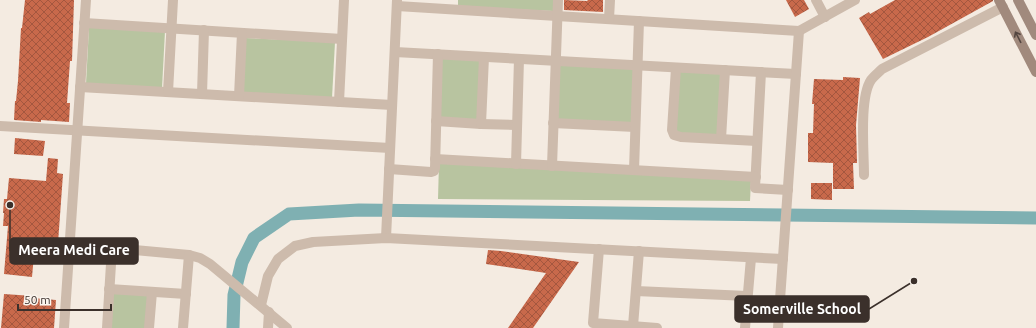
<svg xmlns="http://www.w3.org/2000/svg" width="1036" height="328" font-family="Ubuntu,sans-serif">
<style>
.park{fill:#b8c4a0}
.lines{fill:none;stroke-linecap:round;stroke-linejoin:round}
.canal{stroke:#7fb0b2;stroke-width:13}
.building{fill:url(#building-cross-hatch)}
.street{stroke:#cdbbac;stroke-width:10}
.secondary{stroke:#a18a7d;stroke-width:10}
.oneway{stroke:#544640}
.leader{fill:none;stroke:#3b302b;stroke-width:1.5}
.callout-dot{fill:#3b302b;stroke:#fbf5ee;stroke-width:1.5}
.callout{fill:#3b302b;stroke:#3b302b;stroke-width:1.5}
.callout-label{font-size:14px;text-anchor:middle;font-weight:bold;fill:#fff}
</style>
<defs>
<pattern id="building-cross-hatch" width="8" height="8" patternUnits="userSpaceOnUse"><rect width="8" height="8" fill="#c8694b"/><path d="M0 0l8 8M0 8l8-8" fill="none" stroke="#a4573f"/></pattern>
</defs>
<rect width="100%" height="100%" fill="#f4ebe1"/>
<g class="park">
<polygon points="458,0 553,0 553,11 458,7"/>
<polygon points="89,27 165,31 162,88 86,84"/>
<polygon points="245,38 335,42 332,98 242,94"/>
<polygon points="441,57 482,59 479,121 438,119"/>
<polygon points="558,64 635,67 632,124 555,121"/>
<polygon points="679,70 722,73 718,136 676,134"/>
<polygon points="439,163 751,180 750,201 438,199"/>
<polygon points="111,292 149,295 147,328 109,328"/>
</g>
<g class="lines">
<polyline class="canal" points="233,328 234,295 242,262 254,238 289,214 359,210 1036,218"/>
</g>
<g class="building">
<polygon points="25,0 74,0 72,61 70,61 67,103 70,103 69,122 41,120 41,122 14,120 15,101 16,101 18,81 21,28 22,28"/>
<polygon points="564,0 587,1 588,0 603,0 603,12 564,10"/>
<polygon points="786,0 804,0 809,9 795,17"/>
<polygon points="895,0 993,0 993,1 928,37 883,59 859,18 869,12 870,14"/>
<polygon points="843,77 860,78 856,125 857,163 853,163 854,189 833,189 833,163 808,162 808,133 813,133 814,104 812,104 814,79 843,80"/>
<polygon points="15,138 45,141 43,156 14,154"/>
<polygon points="48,158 58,159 57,173 63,174 57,257 34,255 32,277 4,274 8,226 3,226 4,213 3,213 4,199 7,199 9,178 46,181"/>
<polygon points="811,183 832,183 832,200 811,199"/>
<polygon points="488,250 501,251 579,262 533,328 508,328 546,273 486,264"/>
<polygon points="4,294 33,296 33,298 56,300 54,328 1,328"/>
</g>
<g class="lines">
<g class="street">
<polyline points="816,0 825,17"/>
<polyline points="397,6 799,31 855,0"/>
<polyline points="609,19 610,0"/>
<polyline points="84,23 342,39"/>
<polyline points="395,52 796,74"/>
<polyline points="676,68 672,130 674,135 681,137 757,141"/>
<polyline points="761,72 755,188 788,190"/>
<polyline points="80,87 392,105"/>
<polyline points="168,92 173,0"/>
<polyline points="202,94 204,30"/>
<polyline points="239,96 242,33"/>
<polyline points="339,102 344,0"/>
<polyline points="436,121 481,124 484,57"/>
<polyline points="553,123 635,127"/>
<polyline points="481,124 517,125"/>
<polyline points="0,126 390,148"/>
<polyline points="721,139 725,70"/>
<polyline points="435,159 756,177"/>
<polyline points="516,164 519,59"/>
<polyline points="552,166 558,0"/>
<polyline points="389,169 431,172 434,171 435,168 438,54"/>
<polyline points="634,170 639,21"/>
<path d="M864 175C864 152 859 98 871 80 874 76 878 73 882 69L1003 7"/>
<polyline points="386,238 397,0"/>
<polyline points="69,244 189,255 200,258 210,264 287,328"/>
<polyline points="599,249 593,323 657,328"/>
<polyline points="109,289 186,294"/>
<polyline points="636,291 747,296"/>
<polyline points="261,305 268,276 278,259 295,246 313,242 386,238 783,259"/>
<polyline points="633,326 639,251"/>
<polyline points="64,328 86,0"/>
<polyline points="107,328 112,248"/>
<polyline points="149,328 152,292"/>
<polyline points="183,328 189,255"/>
<polyline points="268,328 269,312"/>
<polyline points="745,328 751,258"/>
<polyline points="778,328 799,31"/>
</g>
<g class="secondary">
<polyline points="999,0 1036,72"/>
<polyline points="1018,0 1036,35"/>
</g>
</g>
<defs><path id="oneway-shaft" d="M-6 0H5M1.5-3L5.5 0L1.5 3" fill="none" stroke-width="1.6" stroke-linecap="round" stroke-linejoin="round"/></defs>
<use class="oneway" href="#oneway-shaft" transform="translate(1018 37) rotate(-117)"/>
<path class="leader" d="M10 205L10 251M914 281L869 309"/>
<g class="callout-dot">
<circle cx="10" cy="205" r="4"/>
<circle cx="914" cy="281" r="4"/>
</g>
<g class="callout">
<rect x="10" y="238" width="128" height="26" rx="4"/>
<rect x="735" y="296" width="134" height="26" rx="4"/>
</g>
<g class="callout-label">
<text x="74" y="255">Meera Medi Care</text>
<text x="802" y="314">Somerville School</text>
</g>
<path d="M18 304v6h93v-6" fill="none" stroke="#3b302b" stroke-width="2"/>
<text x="24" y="304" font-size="12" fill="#3b302b" stroke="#fbf5ee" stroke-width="3" paint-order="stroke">50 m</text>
</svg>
